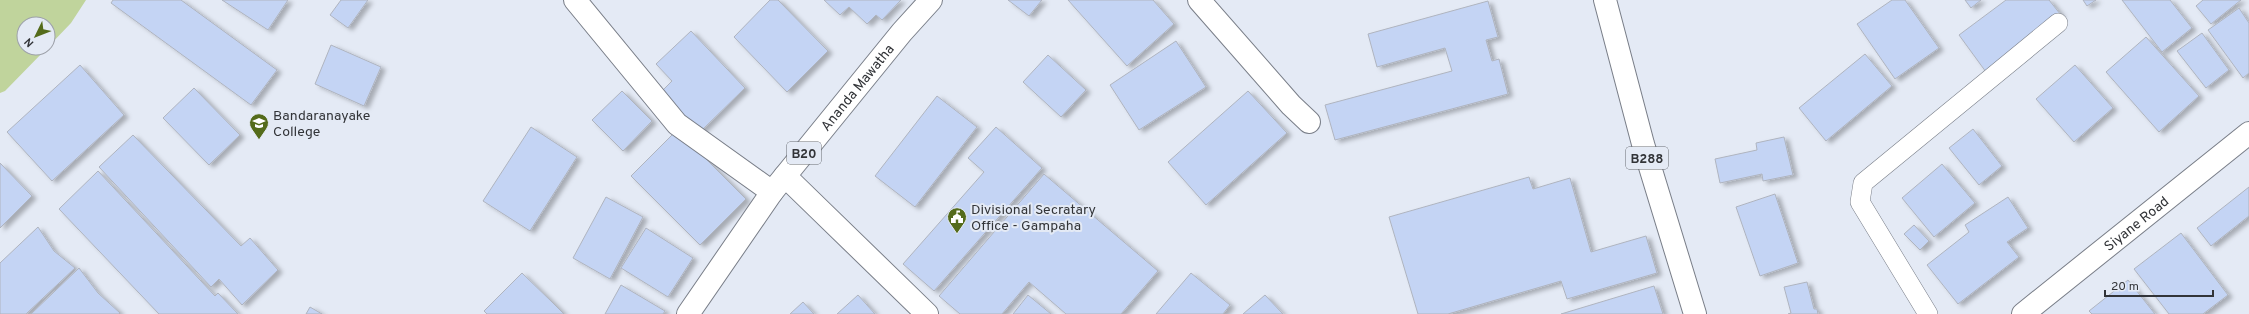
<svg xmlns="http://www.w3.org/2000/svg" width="2249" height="314" font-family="Overpass,sans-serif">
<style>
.green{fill:#c0d49c}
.building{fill:#c4d4f4;stroke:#afb4bf;filter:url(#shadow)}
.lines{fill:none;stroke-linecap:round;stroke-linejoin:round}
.lane-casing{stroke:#797e88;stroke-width:20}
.street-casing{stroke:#797e88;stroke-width:24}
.secondary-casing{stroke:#797e88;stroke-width:24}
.primary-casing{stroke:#797e88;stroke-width:24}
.lane{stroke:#fff;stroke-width:19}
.street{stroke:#fff;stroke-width:22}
.secondary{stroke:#fff;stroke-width:22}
.primary{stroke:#fff;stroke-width:22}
.labels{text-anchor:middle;stroke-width:4;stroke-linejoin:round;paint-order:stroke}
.shield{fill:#e4eaf5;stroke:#676b71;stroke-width:1}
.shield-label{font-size:13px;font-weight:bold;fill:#323438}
.street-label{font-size:14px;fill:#323438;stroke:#e4eaf5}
.poi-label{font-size:14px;fill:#323438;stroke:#e4eaf5;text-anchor:start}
</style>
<defs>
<filter id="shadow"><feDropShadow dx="4.5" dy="2.5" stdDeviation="2" flood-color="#0004"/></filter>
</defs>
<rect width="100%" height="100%" fill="#e4eaf5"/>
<polygon class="green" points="0,0 86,0 71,23 48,47 48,24 24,24 24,48 47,48 5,91 0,93"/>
<g class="building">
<polygon points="113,0 181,0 277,70 251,105 111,3"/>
<polygon points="222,0 288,0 268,30"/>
<polygon points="341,0 368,0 348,28 330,15"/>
<polygon points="770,0 778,0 828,51 787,92 734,37"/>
<polygon points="824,0 901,0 882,20 876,15 867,24 849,7 840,15"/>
<polygon points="1008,0 1042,0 1029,16"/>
<polygon points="1068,0 1153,0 1174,24 1127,66"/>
<polygon points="1892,0 1905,0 1939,48 1895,79 1857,24"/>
<polygon points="1965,0 1981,0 1971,8"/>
<polygon points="2006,0 2049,0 2061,15 1986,72 1959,35"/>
<polygon points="2083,0 2096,0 2087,6"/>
<polygon points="2122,0 2170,0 2192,28 2162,52"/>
<polygon points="2203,0 2241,0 2211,24 2196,6"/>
<polygon points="1488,1 1498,37 1486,40 1492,61 1499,59 1508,94 1335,140 1325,105 1452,71 1445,48 1377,67 1368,34"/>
<polygon points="2239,8 2249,23 2249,73 2243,78 2208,30"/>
<polygon points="691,31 745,88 699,133 661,92 672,81 656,64"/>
<polygon points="2202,33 2229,70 2206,88 2177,51"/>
<polygon points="2146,37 2199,96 2159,132 2106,72"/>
<polygon points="1176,41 1206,87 1139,130 1110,85"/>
<polygon points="331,45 381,67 364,106 315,84"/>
<polygon points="1865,54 1892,86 1826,141 1799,108"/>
<polygon points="1048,55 1086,90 1061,117 1023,82"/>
<polygon points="80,65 124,115 52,181 7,132"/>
<polygon points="2075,65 2113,108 2074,142 2036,99"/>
<polygon points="194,88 240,135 209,165 163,118"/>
<polygon points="622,91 652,121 623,151 592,120"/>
<polygon points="1248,91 1287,133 1206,205 1168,162"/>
<polygon points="937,96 977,127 915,207 875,176"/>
<polygon points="531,127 577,157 530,231 483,201"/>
<polygon points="996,127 1042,168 934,291 903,264 984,172 968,158"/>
<polygon points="1973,129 2002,166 1979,185 1949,148"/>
<polygon points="677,130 746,199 700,245 631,176"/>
<polygon points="133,135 241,246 250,238 278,270 242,305 219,279 211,287 99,167"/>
<polygon points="1784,137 1793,175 1763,181 1762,174 1720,183 1715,159 1757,150 1756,143"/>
<polygon points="0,163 32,196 0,228"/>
<polygon points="1942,164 1975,203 1934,237 1902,198"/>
<polygon points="98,171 215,296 218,293 238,314 159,314 59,209"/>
<polygon points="1044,174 1158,271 1121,314 1066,314 1029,282 1002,314 960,314 939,296"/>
<polygon points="1529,177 1533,189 1570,178 1591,252 1646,236 1657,273 1567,299 1561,281 1448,314 1418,314 1389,217"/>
<polygon points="2249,187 2249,216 2211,246 2197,228"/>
<polygon points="1775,194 1798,263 1760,276 1736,207"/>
<polygon points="606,197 643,217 610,279 573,258"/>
<polygon points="2008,197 2028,228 2007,242 2019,257 1958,304 1927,265 1969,232 1965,225"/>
<polygon points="1914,225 1929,241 1920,250 1904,234"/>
<polygon points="38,227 54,251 75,268 26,314 0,314 0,263"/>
<polygon points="646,228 693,258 668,297 621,268"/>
<polygon points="2181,233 2228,295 2203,314 2169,314 2134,269"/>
<polygon points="79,268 98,293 120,313 119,314 31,314"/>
<polygon points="522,273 552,302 564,314 487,314 484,311"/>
<polygon points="1191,273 1230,305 1223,314 1156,314"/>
<polygon points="2128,280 2155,314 2092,314 2089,311"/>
<polygon points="1807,282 1814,309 1817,309 1818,314 1788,314 1791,313 1784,287"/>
<polygon points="621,285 665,311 663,314 605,314"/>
<polygon points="1654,286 1663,314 1561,314"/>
<polygon points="858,295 875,314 837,314"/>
<polygon points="1028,295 1051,314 1013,314"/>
<polygon points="1265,295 1283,314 1243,314"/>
<polygon points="803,302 814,314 790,314"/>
<polygon points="310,307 322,314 306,314"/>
</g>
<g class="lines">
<g class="lane-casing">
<polyline id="lane" points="1928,314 1860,202 1863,183 2058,23"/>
</g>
<g class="street-casing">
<g id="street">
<polyline points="575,0 677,124 772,192"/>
<polyline points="1199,0 1291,105 1309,122"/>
<polyline points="785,176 927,314"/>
</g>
</g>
<g class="secondary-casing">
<g id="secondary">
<path id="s1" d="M2023 314 2249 133"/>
</g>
</g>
<g class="primary-casing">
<g id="primary">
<polyline points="1605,0 1643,144 1695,314"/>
<path id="s2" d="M688 314 772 192 902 32 931 0"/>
</g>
</g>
<use href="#lane" class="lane"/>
<use href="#street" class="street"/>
<use href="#secondary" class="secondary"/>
<use href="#primary" class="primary"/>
</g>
<defs>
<g id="school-pin" transform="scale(1)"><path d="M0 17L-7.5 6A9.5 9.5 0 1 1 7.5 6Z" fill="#546b1b" stroke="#e4eaf5"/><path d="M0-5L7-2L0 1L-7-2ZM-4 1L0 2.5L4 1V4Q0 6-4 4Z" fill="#fff"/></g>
<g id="civic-pin" transform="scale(1)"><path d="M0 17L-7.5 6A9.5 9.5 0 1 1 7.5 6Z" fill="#546b1b" stroke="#e4eaf5"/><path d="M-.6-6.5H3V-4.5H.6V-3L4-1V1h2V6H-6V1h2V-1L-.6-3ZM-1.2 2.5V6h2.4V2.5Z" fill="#fff"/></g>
</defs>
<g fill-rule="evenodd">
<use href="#school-pin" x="259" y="123"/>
<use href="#civic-pin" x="957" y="217"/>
</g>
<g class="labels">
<g class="shield">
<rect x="787" y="142" width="34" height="22" rx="3"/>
<rect x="1626" y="147" width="42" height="22" rx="3"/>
</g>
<g class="shield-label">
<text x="804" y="158">B20</text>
<text x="1647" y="163">B288</text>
</g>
<g class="street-label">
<text dy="5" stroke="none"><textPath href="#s2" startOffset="283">Ananda Mawatha</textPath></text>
<text dy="5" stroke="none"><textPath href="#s1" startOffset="145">Siyane Road</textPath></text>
</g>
<g class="poi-label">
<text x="273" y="120">Bandaranayake<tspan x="273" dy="16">College</tspan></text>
<text x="971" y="214">Divisional Secratary<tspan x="971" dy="16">Office - Gampaha</tspan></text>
</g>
</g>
<g transform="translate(36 36) rotate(227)"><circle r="19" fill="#e4eaf5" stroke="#9da1a9"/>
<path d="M0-3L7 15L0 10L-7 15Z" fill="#546b1b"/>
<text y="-6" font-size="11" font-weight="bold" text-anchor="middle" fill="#323438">N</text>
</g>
<path d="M2105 290v6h108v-6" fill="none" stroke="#323438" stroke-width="2"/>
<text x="2111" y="290" font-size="12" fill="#323438" stroke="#e4eaf5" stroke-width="3" paint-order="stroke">20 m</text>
</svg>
